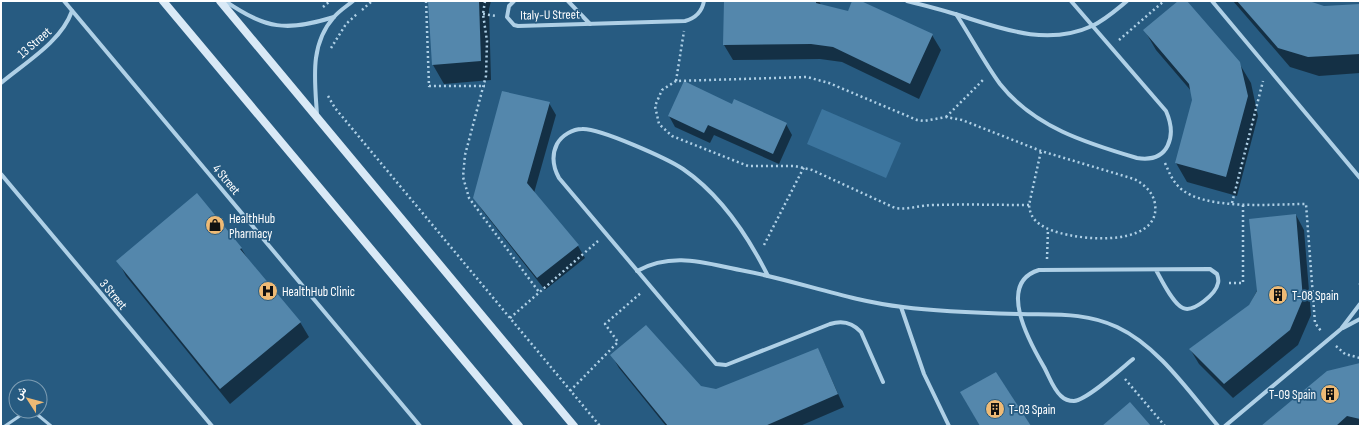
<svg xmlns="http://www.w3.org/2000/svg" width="1361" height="427" font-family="'Sofia Sans Condensed',Vazirmatn,sans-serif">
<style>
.green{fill:#3c759e}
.shadow{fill:#0007}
.building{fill:#5487ac}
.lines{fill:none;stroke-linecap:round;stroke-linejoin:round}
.path{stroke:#afd0e6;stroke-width:2.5;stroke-dasharray:2 3;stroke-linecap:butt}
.lane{stroke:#afd0e6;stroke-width:3}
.street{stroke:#afd0e6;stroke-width:4}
.secondary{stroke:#d9e9f6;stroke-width:8}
.labels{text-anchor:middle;stroke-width:3.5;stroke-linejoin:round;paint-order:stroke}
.street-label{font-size:13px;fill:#fff;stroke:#275b81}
.poi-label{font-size:13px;fill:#fff;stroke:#275b81;text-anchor:start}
</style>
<rect width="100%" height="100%" fill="#275b81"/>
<polygon class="green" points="822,109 901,143 886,178 807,144"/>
<g class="shadow">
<polygon points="429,1 491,1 489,9 491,80 444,84 433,65"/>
<polygon points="725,1 819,1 821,5 848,12 853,1 859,1 932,35 941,50 919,99 842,62 820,59 733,60 724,45"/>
<polygon points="1179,1 1186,1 1239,63 1251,83 1258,116 1237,196 1187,182 1176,163 1193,100 1192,92 1156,50 1145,31"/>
<polygon points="1233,1 1307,1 1324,7 1360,5 1360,73 1319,76 1290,67"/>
<polygon points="549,103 556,115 534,193 578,246 585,258 545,290 482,210 474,197"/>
<polygon points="732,105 786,124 792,135 779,164 714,135 710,143 675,127 669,116"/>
<polygon points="1296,215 1304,230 1311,315 1298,345 1233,398 1199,364 1190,349 1249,306"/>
<polygon points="241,248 249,261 300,322 309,337 230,404 126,276 118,261"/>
<polygon points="818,349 844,407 800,426 666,426 619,368 612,356 701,387 717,390"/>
<polygon points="1360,366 1360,426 1263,426"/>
</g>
<g class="building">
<polygon points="428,1 479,1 481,61 432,65"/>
<polygon points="724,1 816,1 816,3 848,11 852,1 861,1 933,34 910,84 833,47 811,44 723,45"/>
<polygon points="1178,1 1187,1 1240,62 1248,96 1226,177 1175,163 1192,100 1189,84 1143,30"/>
<polygon points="1237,1 1309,1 1324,6 1360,4 1360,54 1308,57 1278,48"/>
<polygon points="684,81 732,104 734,99 787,123 773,154 708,125 704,133 668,116"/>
<polygon points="502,91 550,102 527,183 579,245 537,278 473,198"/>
<polygon points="197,193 242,248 240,249 301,322 220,389 116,261"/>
<polygon points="1296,214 1303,299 1290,330 1224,384 1189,349 1249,305 1257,291 1249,219"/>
<polygon points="646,325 701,386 716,389 818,348 838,394 765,426 668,426 610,355"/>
<polygon points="1360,363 1360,419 1347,416 1336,426 1261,426 1327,371"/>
<polygon points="996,372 1031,426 980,426 960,392"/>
<polygon points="1130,402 1151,426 1102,426"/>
</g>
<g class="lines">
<g class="path">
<polyline points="426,1 429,86 485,86"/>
<polyline points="485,1 483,14 487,41 486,76 465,155 463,177 469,198 539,292"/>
<polyline points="323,7 330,1"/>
<polyline points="362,10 372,1"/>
<polyline points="483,14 497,16"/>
<polyline points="1119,40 1164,1"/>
<polyline points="331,48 346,24 357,14"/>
<polyline points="676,81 684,31"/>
<polyline points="328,96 335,108 600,426"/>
<polyline points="946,117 984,79"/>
<path d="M1165 163C1169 172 1172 180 1179 187 1203 211 1273 204 1306 204L1315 323 1321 331"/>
<polyline points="1232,203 1263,81"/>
<path d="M1029 205C997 205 966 204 935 205 920 205 909 210 895 208L812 170 795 166H748L672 136 659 124 655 106 662 90 676 81 807 77 829 83 917 120 924 121 946 117 962 120 1041 151 1134 179C1144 184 1153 192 1155 204 1162 251 1063 241 1041 225 1033 220 1030 214 1029 205L1041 151"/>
<polyline points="764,245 804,167"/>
<polyline points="1047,259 1048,229"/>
<polyline points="1229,283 1243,283 1243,204"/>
<polyline points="1360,283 1360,285"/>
<polyline points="510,318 598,241"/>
<polyline points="1336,346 1345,354 1360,358"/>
<polyline points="1125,379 1165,426"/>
<polyline points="570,391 618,342 605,324 642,292"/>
</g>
<g class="lane">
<polyline points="33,411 51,426"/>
<polyline points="5,426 27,411"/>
</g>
<g class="street">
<polyline points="64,1 420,426"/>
<path d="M225 1C267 29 285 32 334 17"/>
<path d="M514 1 509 6 507 17 514 25 518 26 685 21C696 18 702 12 704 1"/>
<polyline points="568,1 590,24"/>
<path d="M907 1C923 5 939 9 955 14 1000 28 1046 47 1092 26 1105 20 1116 10 1127 1"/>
<polyline points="1212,1 1360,178"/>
<path d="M956 14C971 37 984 62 1000 84 1034 127 1086 143 1137 158 1169 163 1177 136 1166 111L1071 1"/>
<path d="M1 83C26 62 61 42 72 11"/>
<path d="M317 115C315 81 309 45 334 17 339 11 347 6 353 1"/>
<polyline points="1,174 212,426"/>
<path d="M637 271C674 251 707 264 745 271 798 281 849 301 903 307 941 312 981 313 1020 314 1054 315 1085 312 1117 327 1158 346 1189 392 1218 426"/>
<path d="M768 276C748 236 721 195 683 169 668 159 600 128 582 129 573 129 562 135 557 144 551 156 553 167 559 178L716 364 726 365 830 324C842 320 852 322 861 332L883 382"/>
<polyline points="901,307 924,374 949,426"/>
<polyline points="1343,328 1360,319"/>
<path d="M1133 359C1122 368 1087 400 1074 401 1069 401 1064 399 1061 396 1053 389 1049 376 1044 367 1030 343 996 283 1039 270L1210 269 1217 274C1218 277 1219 280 1218 283 1216 294 1193 313 1183 308 1173 304 1161 279 1156 270"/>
<polyline points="1225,426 1341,329 1360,304"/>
</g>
<g class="secondary">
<polyline points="163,1 519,426"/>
<polyline points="220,1 574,426"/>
</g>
</g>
<defs>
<g id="shop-disc" transform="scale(1)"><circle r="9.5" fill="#eeba75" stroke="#275b81"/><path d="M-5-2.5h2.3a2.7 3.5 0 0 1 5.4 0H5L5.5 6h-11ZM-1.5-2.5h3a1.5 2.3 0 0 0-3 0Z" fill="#111"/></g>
<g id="hospital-disc" transform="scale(1)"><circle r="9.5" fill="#eeba75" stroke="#275b81"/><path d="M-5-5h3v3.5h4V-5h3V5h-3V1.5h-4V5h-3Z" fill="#111"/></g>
<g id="building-disc" transform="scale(1)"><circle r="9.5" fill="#eeba75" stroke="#275b81"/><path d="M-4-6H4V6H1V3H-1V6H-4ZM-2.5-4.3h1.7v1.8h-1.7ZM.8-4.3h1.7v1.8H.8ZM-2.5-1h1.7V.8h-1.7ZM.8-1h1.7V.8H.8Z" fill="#111"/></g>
</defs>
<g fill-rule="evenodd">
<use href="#shop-disc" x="215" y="225"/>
<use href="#hospital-disc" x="268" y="291"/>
<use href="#building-disc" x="1278" y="295"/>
<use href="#building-disc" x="1330" y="394"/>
<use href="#building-disc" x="995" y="409"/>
</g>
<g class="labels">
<g class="street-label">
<text transform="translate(550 14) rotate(-1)" y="5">Italy-U Street</text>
<text transform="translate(34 42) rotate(-41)" y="5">13 Street</text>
<text transform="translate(227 179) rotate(50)" y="5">4 Street</text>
<text transform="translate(114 294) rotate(50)" y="5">3 Street</text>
</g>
<g class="poi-label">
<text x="229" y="223">HealthHub<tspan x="229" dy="15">Pharmacy</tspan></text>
<text x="282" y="296">HealthHub Clinic</text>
<text x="1292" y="300">T-08 Spain</text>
<text x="1316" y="399" text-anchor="end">T-09 Spain</text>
<text x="1009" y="414">T-03 Spain</text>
</g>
</g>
<rect width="1361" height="427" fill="none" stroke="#ffffff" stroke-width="4"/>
<g transform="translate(28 399) rotate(306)"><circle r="19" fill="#275b81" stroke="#7d9db3"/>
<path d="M0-3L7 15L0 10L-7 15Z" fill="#eeba75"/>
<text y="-6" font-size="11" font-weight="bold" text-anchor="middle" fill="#ffffff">ش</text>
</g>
</svg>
